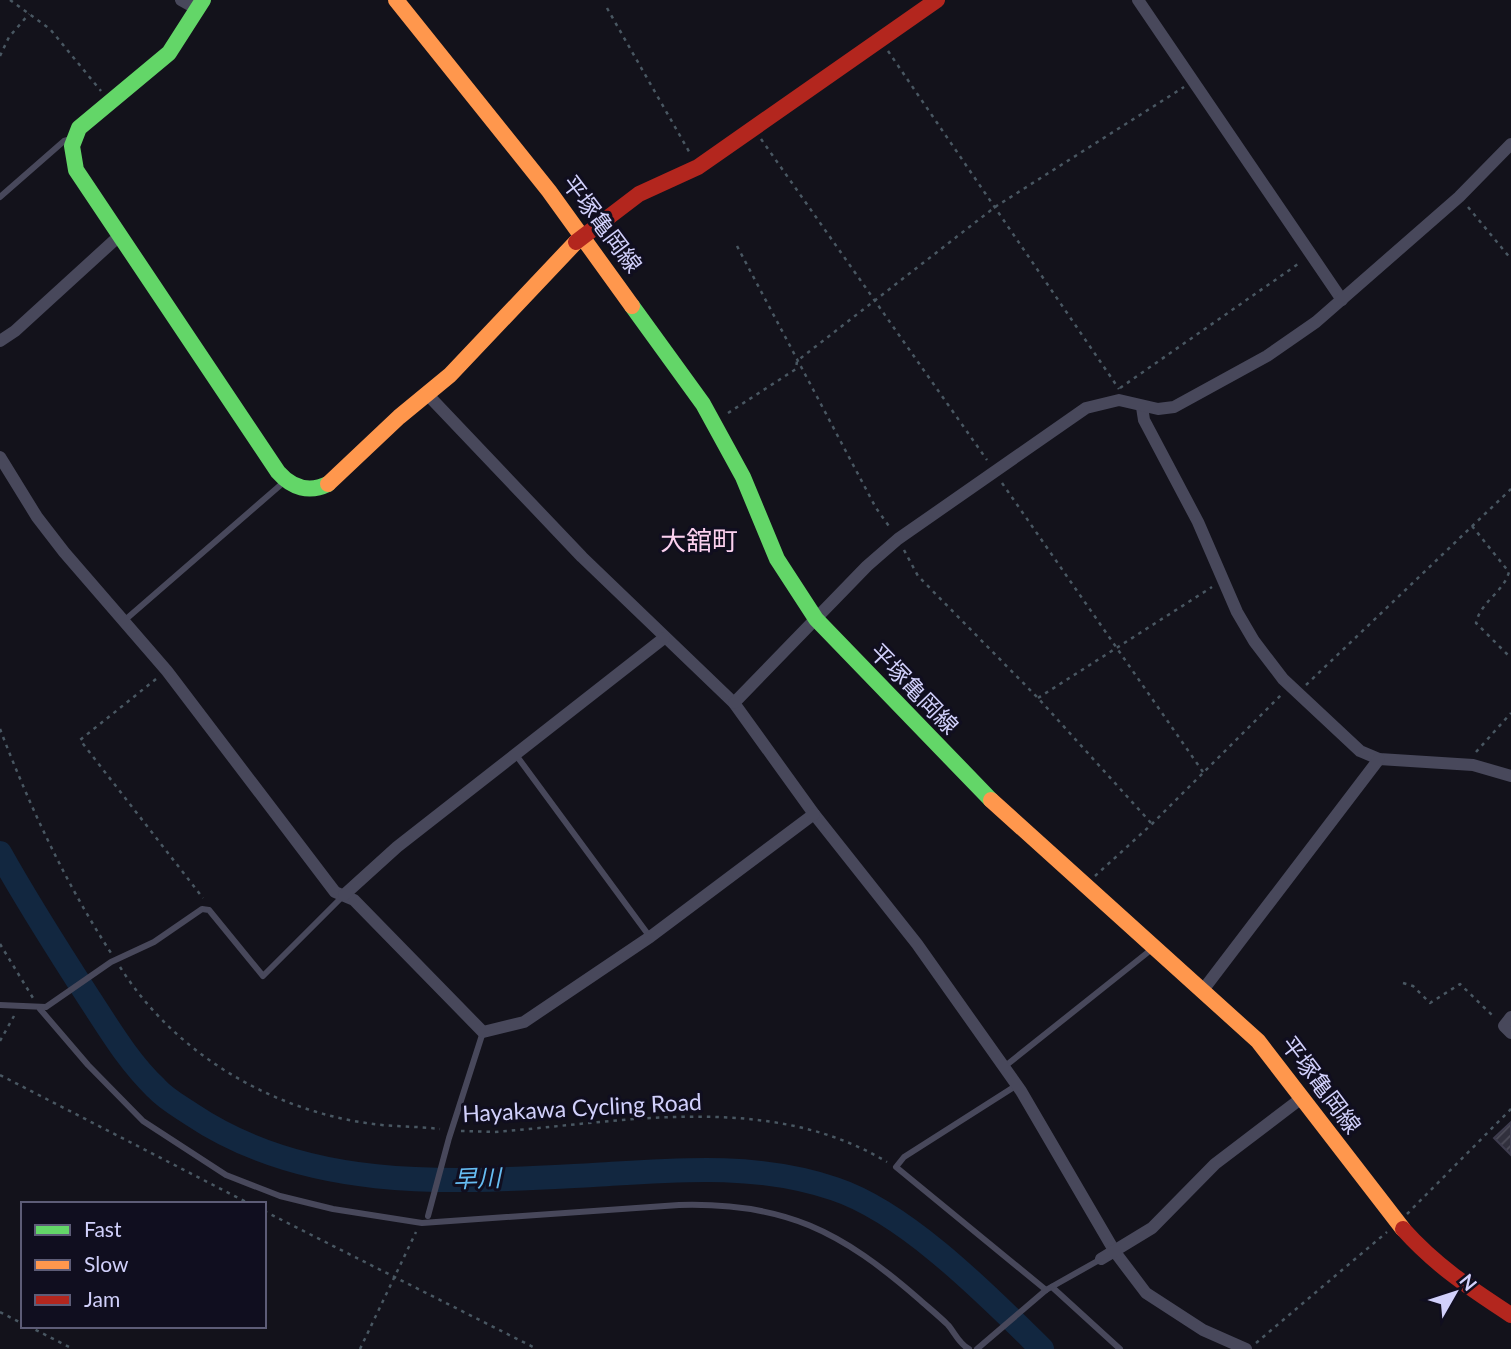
<svg xmlns="http://www.w3.org/2000/svg" width="1511" height="1349" font-family="Lato,'Noto Sans JP',sans-serif">
<style>
.lines{fill:none;stroke-linecap:round;stroke-linejoin:round}
.river{stroke:#122740;stroke-width:24}
.building{fill:url(#building-hatch);stroke:#3e3c4e;stroke-width:2}
.path{stroke:#495762;stroke-width:2.5;stroke-dasharray:3.5 5;stroke-linecap:butt}
.lane{stroke:#48485b;stroke-width:6}
.street{stroke:#48485b;stroke-width:12}
.fast{stroke:#63d668;stroke-width:16}
.slow{stroke:#ff974d;stroke-width:16}
.jam{stroke:#b3261e;stroke-width:16}
.labels{text-anchor:middle;stroke-width:6;stroke-linejoin:round;paint-order:stroke}
.street-label{font-size:23px;fill:#d1d0fb;stroke:#100e1f}
.water-label{font-size:24px;font-style:italic;fill:#66bdf3;stroke:#100e1f}
.quarter-label{font-size:26px;fill:#fcd1ef;stroke:#100e1f}
</style>
<defs>
<pattern id="building-hatch" width="6" height="6" patternUnits="userSpaceOnUse" patternTransform="scale(1.75)"><rect width="6" height="6" fill="#31303d"/><path d="M-1 1l2-2M0 6l6-6M5 7l2-2" fill="none" stroke="#4e4d5a"/></pattern>
</defs>
<rect width="100%" height="100%" fill="#13121b"/>
<g class="lines">
<path class="river" d="M0 853C28 903 58 950 89 998 110 1030 128 1061 156 1088 166 1099 179 1106 191 1114 310 1194 457 1182 593 1175 674 1170 756 1162 835 1189 907 1213 988 1296 1042 1349"/>
</g>
<polygon class="building" points="1511,1122 1511,1155 1494,1138"/>
<g class="lines">
<g class="path">
<polyline points="10,0 50,29 101,91"/>
<polyline points="607,8 691,155"/>
<polyline points="888,51 1119,389"/>
<polyline points="0,56 9,37 29,14"/>
<polyline points="761,139 987,460"/>
<polyline points="1468,207 1511,259"/>
<polyline points="737,246 876,508 891,529"/>
<polyline points="1120,388 1301,262"/>
<polyline points="728,413 796,369 797,361 995,207 1184,87"/>
<polyline points="1002,483 1203,772"/>
<path d="M1472 526 1509 572C1503 593 1481 601 1476 623L1511 658"/>
<polyline points="904,550 918,576 1038,698 1152,824"/>
<polyline points="156,679 80,740 203,898"/>
<polyline points="1306,685 1511,489"/>
<polyline points="1038,698 1212,587"/>
<path d="M0 729C30 807 65 882 111 953"/>
<polyline points="1476,752 1511,713"/>
<polyline points="1095,876 1152,824 1281,695"/>
<polyline points="0,944 33,998"/>
<path d="M120 967C174 1052 267 1108 366 1123 390 1127 416 1126 440 1129"/>
<polyline points="1403,983 1413,986 1430,1003 1460,984 1494,1017"/>
<polyline points="0,1041 14,1016"/>
<polyline points="0,1075 250,1204"/>
<path d="M461 1131 495 1132C624 1122 769 1091 887 1162"/>
<polyline points="264,1211 537,1349"/>
<polyline points="1407,1214 1511,1109"/>
<polyline points="0,1312 23,1324"/>
<polyline points="28,1326 73,1349"/>
<polyline points="1256,1343 1387,1232"/>
<polyline points="360,1349 416,1232"/>
</g>
<g class="lane">
<polyline points="0,197 64,141 71,139"/>
<polyline points="125,620 284,482"/>
<polyline points="516,755 650,937"/>
<polyline points="0,1005 46,1007 111,962 154,942 202,909 209,910 263,976 344,895"/>
<path d="M40 1009 88 1065 143 1121 226 1175 280 1196 333 1209 422 1223 679 1205C785 1202 841 1231 920 1300 929 1308 939 1316 948 1325 955 1333 959 1344 969 1349"/>
<polyline points="1004,1067 1152,949"/>
<polyline points="1017,1085 904,1157 896,1167 1046,1290"/>
<polyline points="428,1216 449,1138 483,1032"/>
<polyline points="1052,1287 1120,1349"/>
<polyline points="977,1349 1046,1290 1101,1259"/>
</g>
<g class="street">
<polyline points="181,0 197,9"/>
<polyline points="1138,0 1342,300"/>
<polyline points="0,341 15,331 118,237"/>
<polyline points="427,394 582,557 734,703 814,814 917,944 1021,1091 1115,1252 1146,1293 1203,1330 1246,1349"/>
<polyline points="1142,407 1144,420 1198,522 1237,612 1254,641 1283,679 1360,751 1379,759 1473,765 1511,776"/>
<polyline points="0,457 37,517 64,552 167,671 335,892 354,900 483,1032 524,1022 650,937 814,814"/>
<polyline points="734,703 867,566 898,539 1086,408 1119,400 1158,409 1174,407 1267,356 1316,322 1459,197 1511,144"/>
<polyline points="344,895 397,847 664,638"/>
<polyline points="1203,990 1379,759"/>
<polyline points="1511,1017 1504,1026 1511,1033"/>
<polyline points="1101,1259 1152,1228 1215,1164 1303,1097"/>
</g>
<g class="fast">
<path d="M203 0 169 53 79 128 72 146 76 170 278 472C292 488 309 493 328 484"/>
<polyline points="632,306 703,404 743,477 777,559 816,619 991,800"/>
</g>
<g class="slow">
<polyline points="396,0 549,191 632,306"/>
<polyline points="328,484 399,417 450,375 576,242"/>
<polyline points="991,800 1258,1041 1403,1229"/>
</g>
<g class="jam">
<polyline points="576,242 639,194 698,167 937,0"/>
<path d="M1403 1229C1435 1265 1471 1289 1511 1315"/>
</g>
</g>
<g class="labels">
<g class="street-label">
<text transform="translate(602 224) rotate(53)" y="8">平塚亀岡線</text>
<text transform="translate(914 689) rotate(46)" y="8">平塚亀岡線</text>
<text transform="translate(1321 1085) rotate(53)" y="8">平塚亀岡線</text>
<text transform="translate(582 1108) rotate(-3)" y="8">Hayakawa Cycling Road</text>
</g>
<g class="water-label">
<text transform="translate(477 1179) rotate(-2)" y="8">早川</text>
</g>
<g class="quarter-label">
<text x="699" y="550">大舘町</text>
</g>
</g>
<rect x="21" y="1202" width="245" height="126" fill="#100e1f" stroke="#5d5c77" stroke-width="2"/>
<rect x="35" y="1225" width="35" height="10" fill="#63d668" stroke="#5d5c77" stroke-width="2"/>
<text x="84" y="1237" font-size="21" fill="#d1d0fb">Fast</text>
<rect x="35" y="1260" width="35" height="10" fill="#ff974d" stroke="#5d5c77" stroke-width="2"/>
<text x="84" y="1272" font-size="21" fill="#d1d0fb">Slow</text>
<rect x="35" y="1295" width="35" height="10" fill="#b3261e" stroke="#5d5c77" stroke-width="2"/>
<text x="84" y="1307" font-size="21" fill="#d1d0fb">Jam</text>
<g transform="translate(1455 1293) rotate(51)" stroke="#100e1f" stroke-width="5" paint-order="stroke">
<path d="M0-5L12 26L0 18L-12 26Z" fill="#d1d0fb"/>
<text y="-10" font-size="19" font-weight="bold" text-anchor="middle" fill="#d1d0fb">N</text>
</g>
</svg>
